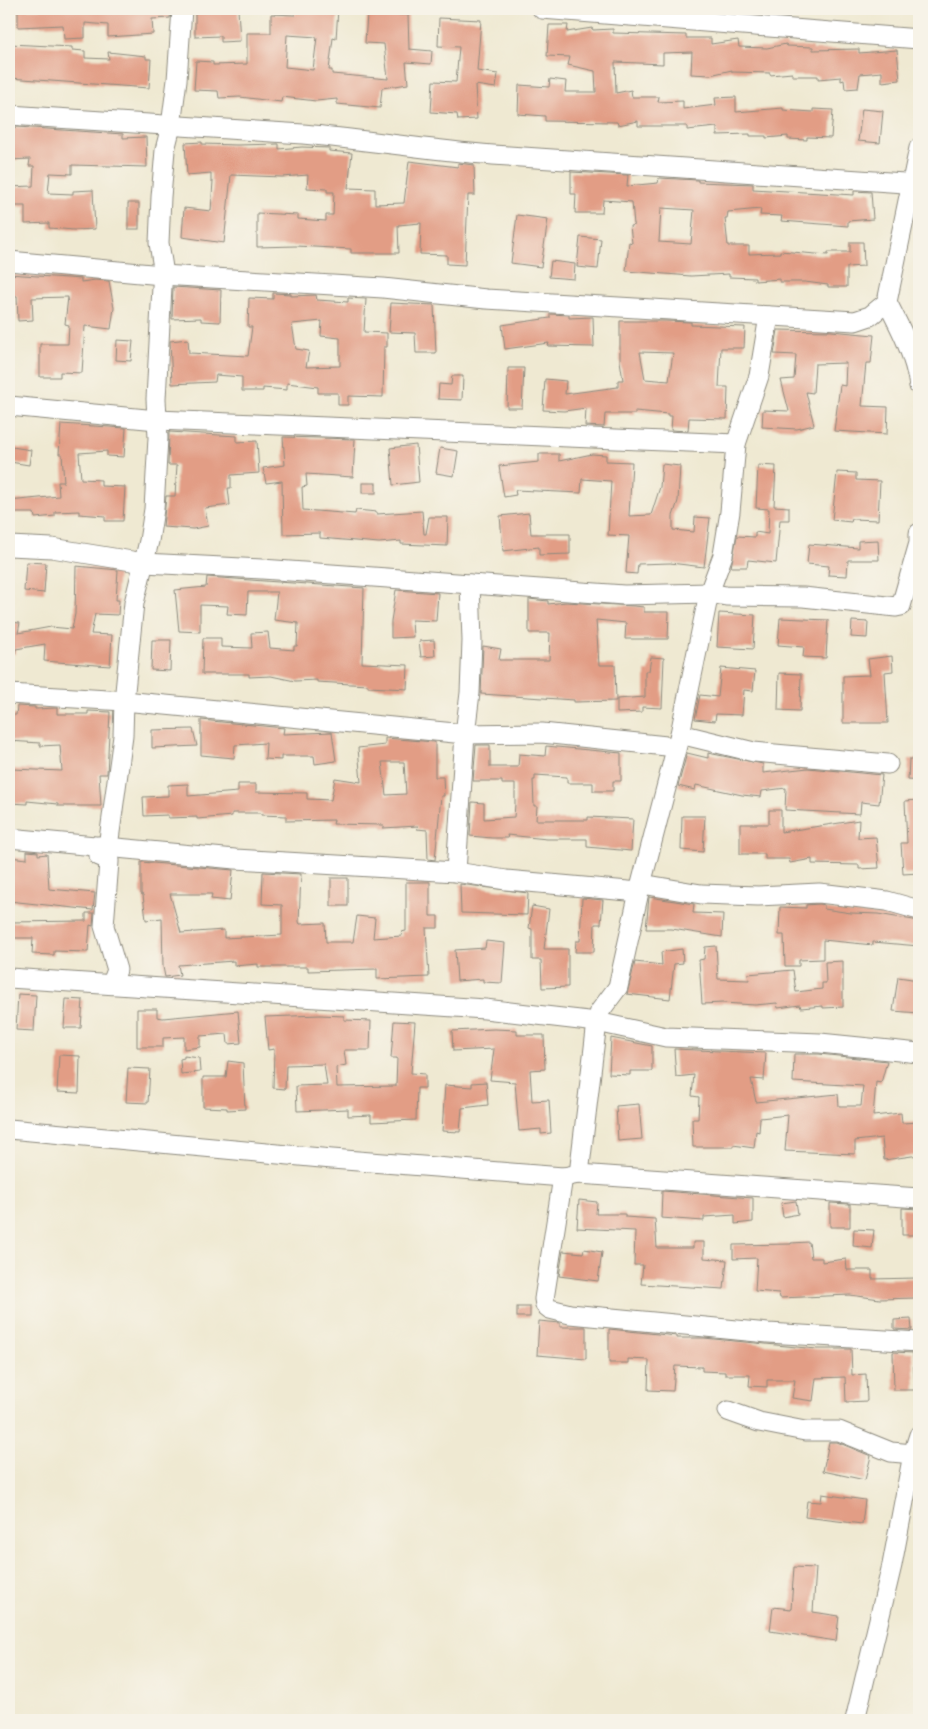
<svg xmlns="http://www.w3.org/2000/svg" width="928" height="1729" font-family="Dekko,sans-serif">
<style>
.building{fill:#e29d85;fill-rule:evenodd}
.lines{fill:none;stroke-linecap:round;stroke-linejoin:round}
.minor-casing{stroke:#8d8a7e;stroke-width:21}
.minor{stroke:#fff;stroke-width:19}
</style>
<rect width="100%" height="100%" fill="#f7f3e8"/>
<filter id="ink" filterUnits="userSpaceOnUse"><feTurbulence type="fractalNoise" baseFrequency=".02" numOctaves="2"/><feDisplacementMap in="SourceGraphic" scale="10" xChannelSelector="R" yChannelSelector="G"/><feConvolveMatrix kernelMatrix="1 2 1 2 8 2 1 2 1" color-interpolation-filters="sRGB"/></filter>
<filter id="wash" filterUnits="userSpaceOnUse"><feTurbulence type="fractalNoise" baseFrequency=".0096" numOctaves="4" result="noise"/><feDisplacementMap in="SourceGraphic" scale="20" xChannelSelector="R" yChannelSelector="G"/><feGaussianBlur stdDeviation="1.12" result="paint"/><feColorMatrix in="noise" values="0 0 0 0 0 0 0 0 0 0 0 0 0 0 0 0 0 1.4 0 .05"/><feComposite in="paint" operator="in"/></filter>
<g filter="url(#wash)">
<rect width="100%" height="100%" fill="#efe9d2"/>
<g id="blocks">
<g class="building">
<polygon points="18,9 171,9 170,18 152,19 153,34 108,37 108,25 85,23 85,38 64,39 63,25 18,27"/>
<polygon points="195,9 238,9 240,41 221,42 221,36 195,37"/>
<path d="M296 9H338L336 39 333 38 329 70H332V74L388 79 384 44 365 43 367 14 408 15 409 49 432 51 431 64 406 62 408 84 382 88 380 108 337 104V99L316 101 282 97 281 102 240 97 219 98 218 91 194 90 196 61 213 62V65L247 64V33H271V14L295 15ZM287 35 317 37 313 70 285 67Z"/>
<polygon points="439,18 481,20 477,71 498,74 496,88 475,85 477,119 458,120 457,114 431,112 433,81 456,82 459,47 438,46"/>
<polygon points="549,25 568,25 567,32 592,28 593,30 613,29 613,33 686,35 686,38 711,38 711,44 738,40 739,47 767,48 786,44 787,46 813,47 813,50 859,49 859,53 897,50 900,80 882,82 882,72 860,74 858,88 845,89 844,80 841,81 841,77 818,79 818,76 792,76 792,73 770,75 770,73 732,72 732,70 710,75 691,74 692,52 663,53 663,64 615,62 616,93 631,90 632,97 659,97 658,102 683,101 683,109 716,105 715,98 736,97 736,112 783,108 783,110 813,112 813,109 833,110 831,138 807,137 807,140 788,139 788,136 766,138 766,136 750,136 750,134 717,135 717,127 687,130 687,126 638,126 638,121 618,125 617,122 545,121 545,116 518,114 519,85 549,87 550,79 566,81 565,92 596,92 595,71 568,65 570,57 547,56"/>
<polygon points="9,44 72,47 72,50 85,51 85,58 109,59 108,52 146,56 146,59 151,59 149,88 9,78"/>
<polygon points="862,109 883,111 880,143 858,141"/>
<polygon points="17,127 123,134 123,138 146,137 147,167 72,165 72,174 50,173 48,193 73,194 73,191 93,190 95,229 74,230 49,228 49,223 25,224 25,206 9,206 9,187 33,186 34,166 29,166 30,159 9,160 9,128"/>
<polygon points="202,142 202,144 237,145 279,144 279,149 302,147 329,148 329,151 352,153 348,188 375,189 375,204 404,203 409,161 458,167 458,163 474,165 475,195 468,195 465,265 447,264 447,255 420,254 421,223 398,225 399,253 351,253 351,249 296,246 257,247 257,213 298,215 298,219 326,221 326,215 333,215 334,192 327,192 327,189 307,188 308,175 282,177 231,175 224,243 182,237 184,208 211,211 213,181 211,181 211,173 187,175 185,143"/>
<path d="M571 172 628 175 627 186 658 183 659 178 698 180V182L753 184V189L854 195V191L871 192 873 219 848 221V226L781 221 782 216 760 215 761 209 728 212 727 218H725L728 246H749V254L780 253V251L828 255V252H850V242H863L864 266 847 267V287H828V285L805 282H780V279L755 281V278L729 277V274L691 276 626 271 629 242 632 243 630 226 634 225 632 202 603 200 602 213H575L576 194H571ZM661 208 694 210 691 244 659 242Z"/>
<rect x="128" y="203" width="11" height="26"/>
<polygon points="517,215 548,219 541,267 511,263"/>
<polygon points="580,237 601,239 598,269 577,267"/>
<polygon points="551,261 575,264 574,279 549,277"/>
<polygon points="9,274 81,279 81,282 95,280 109,281 114,308 111,329 85,326 82,373 60,372 60,377 40,377 40,344 68,344 69,325 65,324 68,297 32,298 33,320 18,321 17,296 9,295"/>
<polygon points="173,287 221,290 220,322 201,321 201,318 172,319"/>
<path d="M273 293 291 294V296L316 295 317 300 348 302V298L366 299 364 332 387 333V347H384L383 397 348 396V405H338V393H318V387L287 383V390L263 388V391H242V377L216 375 215 382 172 384 170 341 188 339 189 353 248 356 252 327H248L249 298 273 299ZM322 321 321 336 340 338V366L306 367 309 351 296 349 292 324Z"/>
<polygon points="391,303 434,305 436,353 416,353 415,333 389,332"/>
<polygon points="550,314 569,315 569,318 593,317 594,347 548,346 549,343 505,349 502,325 550,318"/>
<path d="M620 321H666L691 322V325L745 327 744 348H721L719 387H728L727 419 689 418 688 431 671 430 672 416H668V414L635 411V414H605L604 427 585 426 586 408 564 411 543 410 545 379 566 381 565 394 618 387V380H623L620 361ZM640 352 673 353 669 381 645 379Z"/>
<polygon points="778,330 831,331 874,335 871,363 866,363 862,406 888,407 887,434 834,431 840,385 845,386 846,363 815,364 813,393 806,392 814,425 797,429 762,427 763,410 789,411 781,380 794,379 796,355 774,354"/>
<polygon points="117,340 133,341 131,361 116,360"/>
<polygon points="508,368 524,368 522,408 507,408"/>
<polygon points="452,376 463,376 462,400 438,399 439,384 451,385"/>
<polygon points="61,424 126,428 124,457 107,456 107,451 79,453 81,479 101,480 101,486 125,487 123,521 105,521 105,516 79,514 79,511 55,512 55,516 35,518 34,513 9,513 9,501 59,496 58,482 64,482 62,454 59,454"/>
<polygon points="169,432 237,436 237,442 257,441 259,473 231,475 231,488 228,488 230,505 205,508 208,526 193,529 163,527 166,496 175,496 177,465 168,465"/>
<polygon points="283,437 355,439 353,477 306,474 307,486 302,487 303,510 355,514 356,510 377,512 377,514 422,511 424,534 426,534 429,517 448,517 447,546 401,544 401,541 379,543 320,538 320,533 283,534 282,481 266,483 263,468 285,465"/>
<polygon points="416,445 419,482 393,485 390,448"/>
<polygon points="12,447 31,450 29,465 10,462"/>
<polygon points="440,448 458,451 454,476 436,473"/>
<polygon points="539,454 559,454 559,461 592,454 606,455 606,461 632,462 629,516 651,515 660,487 662,464 680,466 678,501 673,516 673,530 694,532 695,517 710,518 704,567 670,563 638,564 637,574 626,573 629,536 608,535 611,481 582,479 581,493 515,490 516,495 504,497 499,466 539,462"/>
<polygon points="758,465 776,466 774,506 789,507 789,520 780,520 776,563 748,560 747,567 731,567 737,536 755,537 755,532 768,534 769,509 756,508"/>
<polygon points="837,472 856,473 856,480 880,481 878,520 852,519 851,522 832,520"/>
<rect x="362" y="483" width="14" height="10"/>
<polygon points="529,513 531,534 570,534 570,554 539,555 539,547 503,551 500,516"/>
<polygon points="878,540 879,560 848,560 847,576 828,575 829,566 807,564 809,544 858,548 858,541"/>
<polygon points="26,562 46,563 44,593 24,591"/>
<polygon points="76,566 118,570 116,600 119,600 118,615 95,614 91,634 112,635 110,666 44,661 45,644 16,649 15,654 9,653 9,622 20,623 18,633 51,627 72,629 75,614"/>
<polygon points="207,577 364,588 362,663 408,665 407,689 368,687 368,685 317,682 317,680 295,681 271,676 249,677 249,674 202,674 203,638 221,638 221,647 252,648 251,633 268,632 270,648 294,650 294,646 297,646 298,623 274,620 277,592 248,592 247,615 227,614 228,606 200,605 200,632 179,631 175,590 206,587"/>
<polygon points="396,590 438,593 436,621 412,620 413,637 391,638 391,621"/>
<polygon points="529,599 548,601 548,604 566,602 634,606 644,607 644,612 669,612 668,639 625,639 626,623 596,620 599,665 615,665 616,701 574,702 574,700 481,694 483,646 501,649 499,660 549,660 550,633 529,633"/>
<polygon points="719,613 755,615 753,649 717,647"/>
<polygon points="780,618 828,620 826,658 803,657 804,647 778,645"/>
<polygon points="852,621 868,622 867,638 851,637"/>
<polygon points="152,640 171,640 170,671 151,670"/>
<polygon points="434,640 435,656 421,657 419,641"/>
<polygon points="892,656 893,671 885,672 888,723 843,723 843,676 870,675 868,659"/>
<polygon points="651,657 664,658 662,708 642,707 642,712 617,713 617,699 645,697 645,671 649,671"/>
<polygon points="721,668 755,671 753,691 744,690 742,715 716,714 715,721 695,719 700,695 718,697"/>
<polygon points="779,673 801,674 800,711 778,710"/>
<polygon points="17,706 35,707 35,709 57,708 57,714 88,714 88,711 110,712 107,774 99,774 101,806 58,806 58,804 27,801 27,804 10,803 12,769 62,771 60,745 40,746 40,743 9,741 9,715 16,715"/>
<polygon points="201,720 284,728 283,734 332,732 336,761 315,764 314,756 281,756 281,760 265,759 266,743 235,745 234,758 201,755"/>
<polygon points="193,729 197,746 152,748 152,730"/>
<path d="M385 738 435 742V777H443L444 796H441L435 860 428 859 427 830 417 829 418 826 383 828V825L333 824 334 820 286 821V816L261 815V813H232V816L197 819V817L168 818V815L144 816 143 797 168 796V785L188 784V796L238 792V784H256V792L307 793V799L331 800 335 778 361 782 358 748 385 745ZM382 762H404L406 794 386 795Z"/>
<polygon points="476,745 490,745 490,767 518,767 519,754 545,756 546,746 621,753 621,781 613,781 613,791 593,791 593,783 567,783 567,777 535,775 535,780 533,780 534,806 537,806 536,820 588,820 588,817 633,819 631,851 587,847 587,839 547,839 507,835 508,838 492,838 470,836 472,802 484,803 484,819 514,817 515,804 515,784 502,784 502,781 473,781"/>
<polygon points="687,753 708,758 708,753 763,764 763,773 808,768 882,775 879,804 861,802 860,814 785,810 786,788 762,791 761,797 742,795 696,785 695,790 678,786"/>
<polygon points="909,759 919,759 919,781 908,780"/>
<polygon points="919,800 919,873 903,874 901,843 907,843 905,801"/>
<polygon points="769,810 781,810 781,832 859,820 858,838 876,837 879,868 859,869 859,865 812,864 812,859 790,863 789,859 765,859 765,854 740,854 740,824 769,824"/>
<polygon points="682,816 705,816 703,852 681,850"/>
<polygon points="27,851 38,852 38,855 47,854 49,889 95,893 93,910 9,901 9,857 27,859"/>
<polygon points="141,862 233,870 230,901 211,899 212,894 170,894 181,933 224,930 224,938 282,935 282,905 262,904 263,872 301,874 299,922 300,924 325,923 326,942 353,942 357,916 375,918 373,938 402,936 401,932 406,931 406,882 430,882 430,916 438,916 438,928 426,928 429,977 377,979 377,969 308,971 308,967 258,967 258,964 234,966 234,961 178,965 180,975 165,977 163,967 162,918 146,920 143,895 141,894"/>
<rect x="331" y="878" width="17" height="28"/>
<polygon points="460,884 528,893 527,915 461,913"/>
<polygon points="649,897 694,904 693,913 723,914 722,937 672,929 646,929"/>
<polygon points="582,898 603,900 601,924 595,924 594,952 575,952 576,941 580,941"/>
<polygon points="819,904 824,905 824,909 851,913 878,914 919,921 919,946 873,942 873,945 823,940 823,959 799,960 799,966 785,966 784,935 779,935 780,907 806,908 806,905"/>
<polygon points="532,906 549,909 544,949 568,949 568,987 542,988 541,960 532,960 532,929 529,928"/>
<polygon points="86,913 94,913 93,926 90,925 88,952 54,951 54,955 32,954 33,938 9,938 9,922 86,921"/>
<polygon points="486,941 505,943 502,983 483,982 483,979 457,981 455,950 485,948"/>
<polygon points="716,946 718,979 749,980 748,974 793,970 796,992 822,989 822,983 826,983 825,962 843,961 843,1007 823,1008 823,1006 801,1008 800,1005 778,1008 777,1003 755,1005 723,1003 702,1004 699,960 704,959 705,947"/>
<polygon points="682,949 683,963 674,964 670,999 627,994 635,962 662,965 661,952"/>
<polygon points="898,977 919,980 919,1013 893,1011"/>
<polygon points="18,994 36,995 34,1031 16,1030"/>
<polygon points="66,999 83,1000 81,1028 64,1028"/>
<polygon points="137,1009 157,1009 157,1017 163,1018 238,1011 241,1043 228,1044 227,1034 200,1036 200,1047 184,1049 184,1037 163,1038 163,1047 137,1047"/>
<polygon points="320,1015 344,1016 344,1020 371,1021 370,1050 344,1050 346,1065 336,1067 337,1087 396,1086 397,1058 391,1058 394,1021 415,1022 411,1073 425,1074 425,1088 417,1088 416,1120 371,1122 371,1115 348,1116 348,1109 297,1111 296,1086 327,1085 324,1064 286,1065 285,1089 273,1088 274,1049 268,1050 265,1017"/>
<polygon points="494,1029 517,1030 517,1035 544,1035 545,1069 530,1070 532,1101 549,1100 551,1133 541,1134 541,1129 519,1131 515,1082 490,1080 494,1049 453,1051 452,1031"/>
<polygon points="611,1038 652,1046 652,1071 630,1071 630,1075 609,1074"/>
<polygon points="674,1049 766,1053 764,1080 751,1079 756,1102 838,1094 839,1106 861,1106 863,1086 793,1082 794,1054 819,1054 887,1061 881,1083 876,1082 873,1116 901,1113 902,1123 919,1122 919,1155 884,1160 882,1138 855,1141 855,1154 785,1151 788,1115 760,1118 759,1132 756,1131 754,1148 733,1145 733,1147 693,1147 692,1119 698,1119 699,1097 692,1096 694,1075 676,1077"/>
<polygon points="59,1055 80,1056 79,1093 57,1092"/>
<polygon points="184,1056 199,1058 200,1072 181,1074 180,1059 184,1058"/>
<polygon points="228,1061 243,1063 245,1109 227,1110 227,1108 203,1107 203,1077 226,1077"/>
<polygon points="128,1068 150,1069 148,1103 126,1102"/>
<polygon points="486,1082 488,1105 462,1108 460,1132 442,1131 445,1085 472,1087 472,1083"/>
<polygon points="639,1104 642,1139 618,1141 616,1106"/>
<polygon points="662,1191 753,1198 753,1222 735,1224 735,1215 704,1217 704,1221 661,1218"/>
<polygon points="579,1200 597,1202 596,1214 625,1214 625,1217 655,1219 657,1248 693,1248 693,1242 704,1242 704,1258 727,1260 724,1289 641,1284 643,1265 634,1265 635,1231 577,1228"/>
<polygon points="796,1201 798,1214 783,1217 781,1203"/>
<polygon points="830,1203 850,1204 850,1227 830,1227"/>
<polygon points="902,1208 919,1209 919,1235 902,1235"/>
<polygon points="854,1229 874,1230 872,1248 853,1246"/>
<polygon points="809,1242 811,1258 822,1258 822,1262 846,1259 847,1270 872,1270 872,1279 916,1278 916,1298 880,1299 850,1295 780,1298 779,1293 755,1291 757,1258 733,1259 733,1245 791,1244 791,1243"/>
<polygon points="584,1249 602,1252 598,1281 559,1276 563,1251 583,1253"/>
<rect x="517" y="1307" width="13" height="10"/>
<polygon points="911,1319 912,1330 894,1329 894,1320"/>
<polygon points="539,1321 560,1323 560,1327 586,1327 586,1359 537,1355"/>
<polygon points="609,1329 677,1336 677,1338 704,1338 817,1349 851,1349 852,1375 866,1374 867,1401 846,1402 845,1377 816,1378 813,1401 792,1398 795,1380 767,1380 767,1387 749,1386 750,1375 725,1375 725,1372 702,1371 702,1367 675,1366 673,1391 648,1390 649,1360 628,1359 628,1363 609,1363"/>
<polygon points="893,1352 913,1353 915,1390 894,1390"/>
<polygon points="829,1442 837,1442 871,1456 865,1480 823,1471"/>
<polygon points="822,1494 865,1500 862,1524 805,1517 807,1501 821,1502"/>
<polygon points="794,1567 816,1568 813,1612 839,1616 836,1641 770,1631 773,1607 791,1609"/>
</g>
</g>
</g>
<g filter="url(#ink)">
<use href="#blocks" fill-opacity="0" stroke="#8d8a7e" stroke-width="1"/>
<g class="lines">
<g class="minor-casing">
<g id="minor">
<polyline points="542,9 919,39"/>
<path d="M9 115 303 134C367 140 429 150 493 155L919 184"/>
<polyline points="9,261 162,275 383,288 486,299 855,321 870,316 887,302 919,148"/>
<path d="M887 302C901 329 915 356 919 386"/>
<polyline points="9,406 157,420 736,444"/>
<polyline points="9,546 52,548 144,563 262,569 624,595 709,593 726,596 803,597 896,607 901,606 919,543 919,533"/>
<polyline points="9,694 124,701 465,734 542,733 676,747"/>
<polyline points="680,734 754,752 888,764"/>
<polyline points="9,838 235,859 456,872 506,880 639,892"/>
<polyline points="99,846 99,856 109,860 109,862 104,926 117,970 112,983"/>
<polyline points="108,847 123,736 124,701 134,603 149,541 154,509 158,438 156,399 163,268 159,243 161,197 165,150 171,126 177,80 182,9"/>
<polyline points="456,872 465,734 470,693 472,641 470,584"/>
<polyline points="642,884 701,894 758,896 819,893 887,901 919,910"/>
<polyline points="9,978 485,1009 597,1022 666,1037 820,1043 919,1053"/>
<polyline points="9,1129 332,1159 563,1177 579,1174 919,1198"/>
<polyline points="579,1174 597,1022 600,1011 618,987 639,892 680,734 709,593 723,555 730,512 736,444 759,376 769,316"/>
<polyline points="563,1177 544,1299 545,1305 550,1309 570,1314 768,1333 919,1342"/>
<polyline points="728,1411 759,1422 805,1431 839,1431 891,1452 913,1454"/>
<polyline points="855,1720 892,1565 913,1454 919,1435"/>
</g>
</g>
<use href="#minor" class="minor"/>
</g>
</g>
<rect width="928" height="1729" fill="none" stroke="#f7f3e8" stroke-width="30"/>
</svg>
